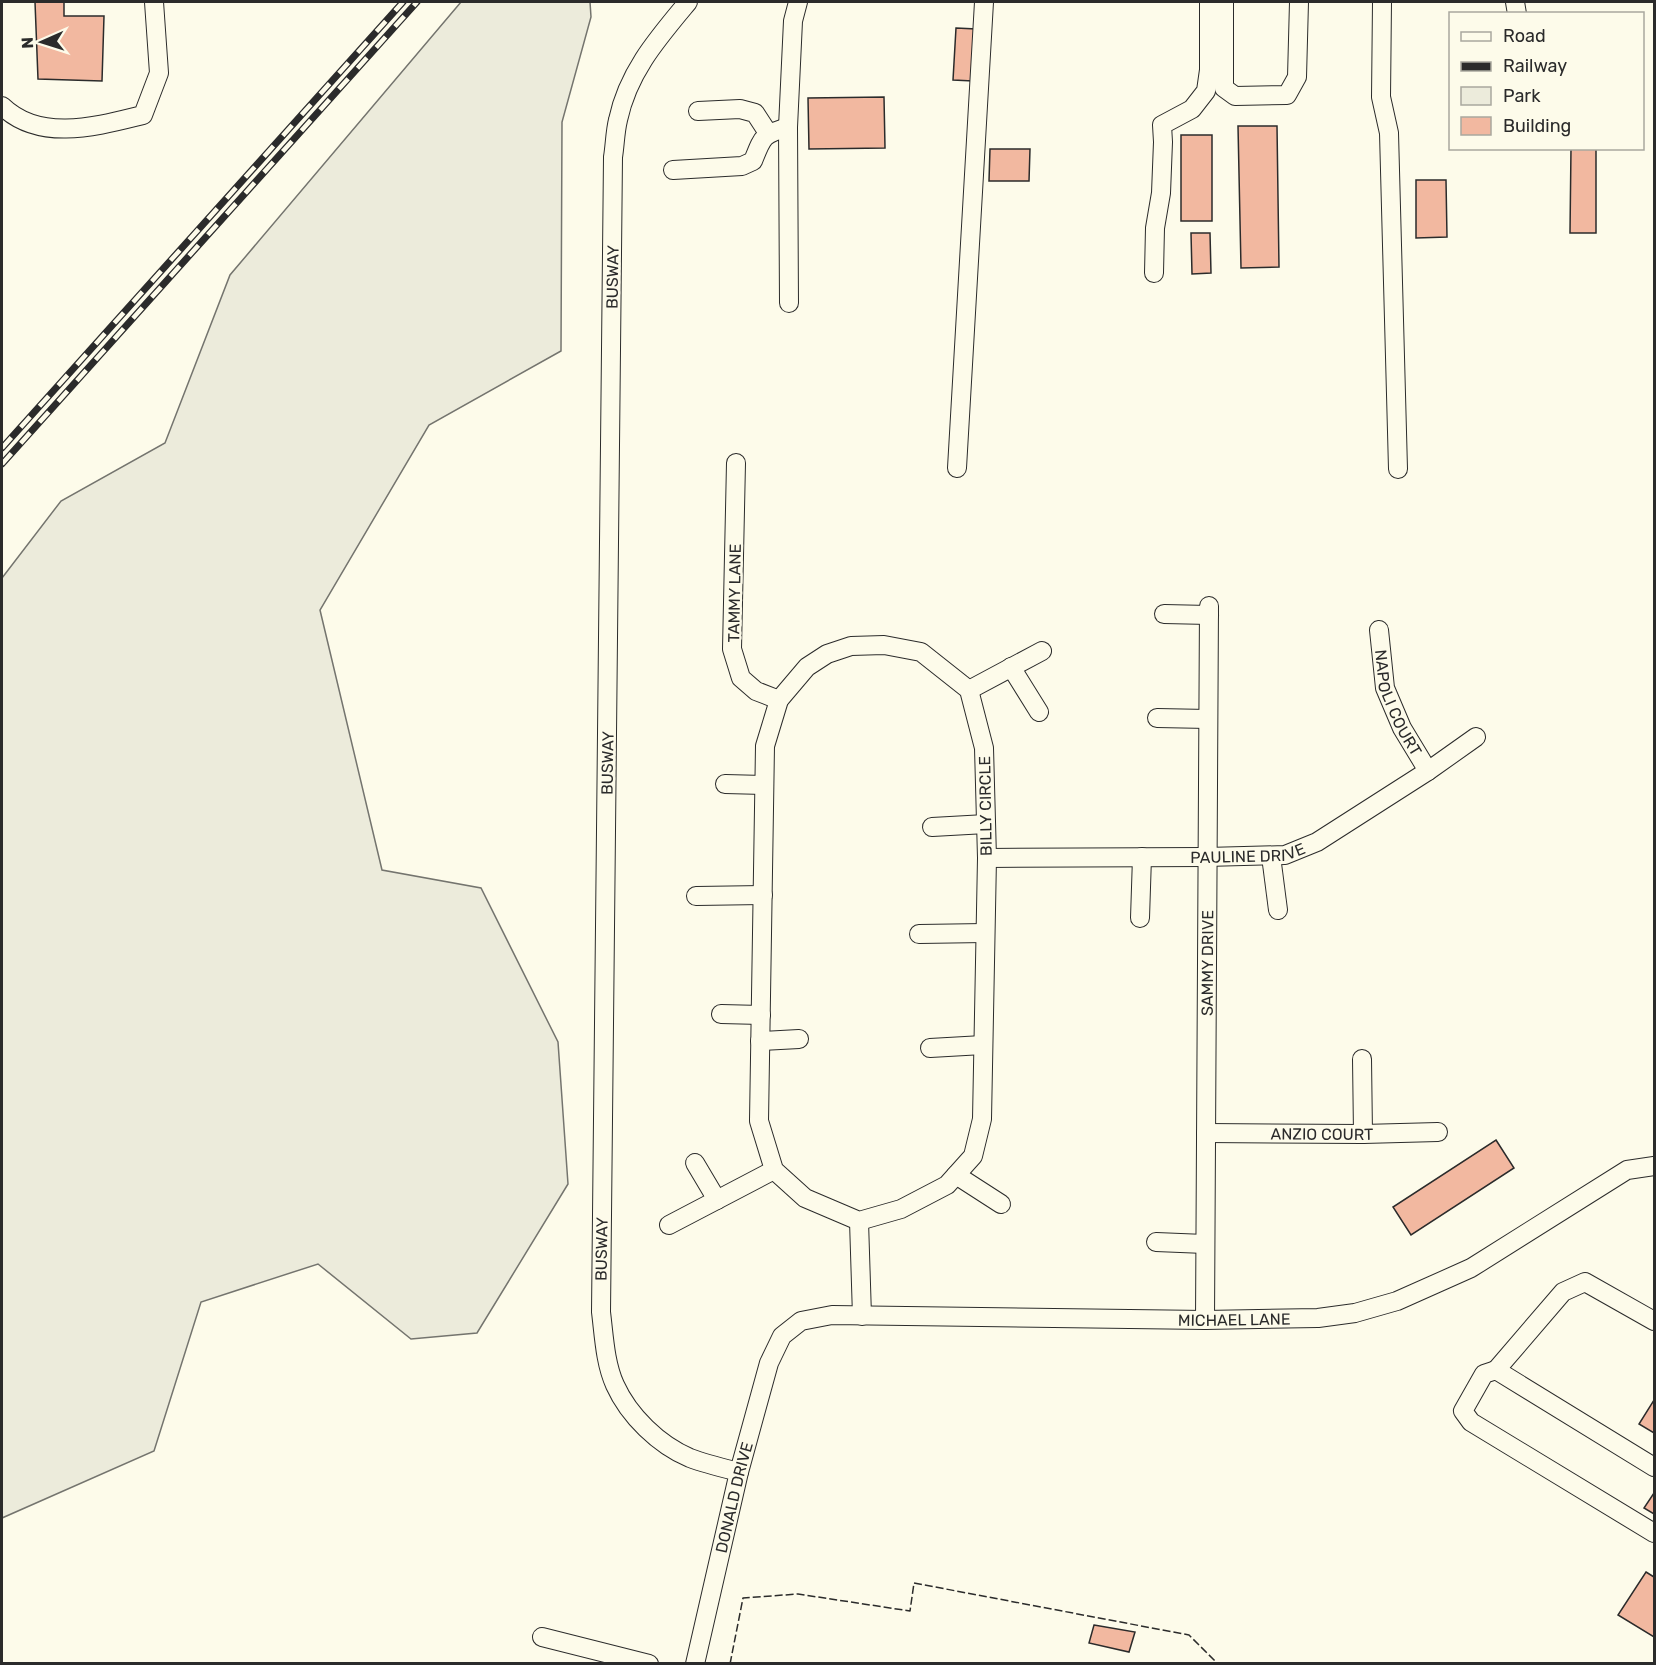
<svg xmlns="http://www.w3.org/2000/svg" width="1656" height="1665" font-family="Rubik,sans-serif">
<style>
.green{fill:#ecebdb;stroke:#74746e;stroke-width:1.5}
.building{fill:#f2b8a0;stroke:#2b2b2b;stroke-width:1.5}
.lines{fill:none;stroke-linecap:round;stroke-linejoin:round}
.minor-casing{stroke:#2b2b2b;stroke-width:20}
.minor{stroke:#fdfbea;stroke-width:18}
.rail-casing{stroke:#2b2b2b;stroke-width:7}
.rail{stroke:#fdfbea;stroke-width:4.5;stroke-dasharray:14;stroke-linecap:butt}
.fence{stroke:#2b2b2b;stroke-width:1.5;stroke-dasharray:8 3;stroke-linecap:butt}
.labels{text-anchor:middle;stroke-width:4.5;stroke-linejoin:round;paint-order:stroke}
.street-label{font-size:16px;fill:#2b2b2b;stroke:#fdfbea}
</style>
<rect width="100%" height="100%" fill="#fdfbea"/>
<polygon class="green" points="461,2 590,2 591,17 562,122 561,351 429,425 320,610 382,870 481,888 558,1042 568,1184 477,1333 411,1339 318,1264 201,1302 154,1451 2,1518 2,578 61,501 165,443 230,275"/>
<g class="building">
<polygon points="35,2 64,2 64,16 104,16 102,81 38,79"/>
<polygon points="956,28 976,29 973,81 953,80"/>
<polygon points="884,97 885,148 809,149 808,98"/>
<polygon points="1238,126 1277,126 1279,267 1241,268"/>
<rect x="1181" y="135" width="31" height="86"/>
<polygon points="1571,148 1596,148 1596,233 1570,233"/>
<polygon points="990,149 1030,149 1029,181 989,181"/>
<polygon points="1416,180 1446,180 1447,237 1416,238"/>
<polygon points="1191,233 1210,233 1211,273 1192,274"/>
<polygon points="1496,1140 1514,1168 1411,1235 1393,1207"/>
<polygon points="1654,1400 1654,1433 1639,1424"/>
<polygon points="1654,1493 1654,1514 1644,1508"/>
<polygon points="1646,1572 1654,1577 1654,1637 1618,1615"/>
<polygon points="1094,1625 1135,1632 1129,1652 1089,1643"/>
</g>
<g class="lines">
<g class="minor-casing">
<g id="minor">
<path d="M688 2C658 38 628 72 618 120 615 132 615 145 613 157L601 1312C604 1336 605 1363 615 1385 629 1416 659 1445 690 1458 706 1464 723 1468 739 1472"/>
<polyline points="1224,2 1224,88 1235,96 1287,95 1297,77 1299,2"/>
<polyline points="1382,2 1381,97 1389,133 1398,469"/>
<polyline points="1515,2 1517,14"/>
<path d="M2 106C40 143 98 126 143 115L159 73 154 2"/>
<polyline points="698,111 740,109 755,113 768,133"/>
<path d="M673 170 742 166 753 161C763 136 762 135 788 127"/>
<polyline points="1154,273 1155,228 1161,193 1163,142 1162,125 1192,109 1206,91 1209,70 1209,2"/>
<polyline points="789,303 788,127 793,21 798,2"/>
<polyline points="736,463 732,649 741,678 756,691 779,700"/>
<polyline points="957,468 984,2"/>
<polyline points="1164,614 1209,615"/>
<path id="s1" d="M1379 630 1385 688 1402 728 1428 771"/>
<polygon points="884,645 921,652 969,690 984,748 987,858 982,1119 973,1156 947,1185 901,1209 859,1221 805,1198 774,1170 759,1121 765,746 779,700 807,667 827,654 851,646"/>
<polyline points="1011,667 1039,712"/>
<polyline points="969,690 1042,651"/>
<polyline points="1157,718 1208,719"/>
<polyline points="725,784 764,785"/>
<polyline points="932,827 986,824"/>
<polyline points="1271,856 1278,910"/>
<path id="s2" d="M987 858 1206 857 1285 855 1317 842 1428 771 1476 737"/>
<polyline points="696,896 763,895"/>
<polyline points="1140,918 1142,857"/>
<polyline points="919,934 985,933"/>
<polyline points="721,1014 761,1015"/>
<polyline points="760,1041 799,1039"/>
<polyline points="930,1048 983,1045"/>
<polyline points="1362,1059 1363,1134"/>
<path id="s3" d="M1206 1133 1363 1134 1438 1132"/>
<polyline points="695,1163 717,1200"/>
<polyline points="956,1175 1001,1204"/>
<polyline points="859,1221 862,1316"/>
<polyline points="669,1225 774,1170"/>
<polyline points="1156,1242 1205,1244"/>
<path id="s4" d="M1205 1320 1209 606"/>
<polyline points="1496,1370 1563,1292 1585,1282 1654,1321"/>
<polyline points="1654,1467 1496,1370 1484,1374 1463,1411 1471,1422 1654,1533"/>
<polyline points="542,1637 649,1664"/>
<path id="s5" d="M695 1664 739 1472 769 1363 782 1336 801 1321 832 1315 1205 1320 1318 1318 1355 1313 1397 1301 1471 1268 1627 1170 1654 1166"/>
</g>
</g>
<use href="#minor" class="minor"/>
<g class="rail-casing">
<g id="rail">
<polyline points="2,448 403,2"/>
<polyline points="2,464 417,2"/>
</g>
</g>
<use href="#rail" class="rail"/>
<polyline class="fence" points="730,1664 743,1598 798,1594 910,1611 914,1583 1189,1635 1218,1664"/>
</g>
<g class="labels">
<g class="street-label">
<text transform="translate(612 277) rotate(-89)" y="6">BUSWAY</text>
<text transform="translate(734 593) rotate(-89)" y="6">TAMMY LANE</text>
<text dy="6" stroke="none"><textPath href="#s1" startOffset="76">NAPOLI COURT</textPath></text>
<text transform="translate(607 763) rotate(-89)" y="6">BUSWAY</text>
<text transform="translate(985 806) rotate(-91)" y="6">BILLY CIRCLE</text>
<text dy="6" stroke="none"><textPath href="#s2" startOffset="261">PAULINE DRIVE</textPath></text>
<text dy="6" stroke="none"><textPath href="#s4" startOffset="357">SAMMY DRIVE</textPath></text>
<text dy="6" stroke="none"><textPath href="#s3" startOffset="116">ANZIO COURT</textPath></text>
<text transform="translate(601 1249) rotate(-89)" y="6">BUSWAY</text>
<text dy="6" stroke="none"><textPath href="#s5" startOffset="798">MICHAEL LANE</textPath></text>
<text dy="6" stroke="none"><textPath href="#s5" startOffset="171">DONALD DRIVE</textPath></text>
</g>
</g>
<rect width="1656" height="1665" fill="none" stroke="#2b2b2b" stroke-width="6"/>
<rect x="1449" y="12" width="195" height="138" fill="#fdfbea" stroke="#a9a89e" stroke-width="1.5"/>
<rect x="1461" y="32" width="30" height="9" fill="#fdfbea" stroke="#a9a89e" stroke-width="1.5"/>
<text x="1503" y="42" font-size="18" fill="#2b2b2b">Road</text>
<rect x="1461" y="62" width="30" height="9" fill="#2b2b2b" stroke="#a9a89e" stroke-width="1.5"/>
<text x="1503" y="72" font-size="18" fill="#2b2b2b">Railway</text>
<rect x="1461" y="87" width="30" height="18" fill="#ecebdb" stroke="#a9a89e" stroke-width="1.5"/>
<text x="1503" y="102" font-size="18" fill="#2b2b2b">Park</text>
<rect x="1461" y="117" width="30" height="18" fill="#f2b8a0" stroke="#a9a89e" stroke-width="1.5"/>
<text x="1503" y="132" font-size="18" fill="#2b2b2b">Building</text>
<g transform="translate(42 42) rotate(267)" stroke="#fdfbea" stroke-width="4.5" paint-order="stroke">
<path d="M0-4.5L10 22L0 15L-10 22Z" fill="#2b2b2b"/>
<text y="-9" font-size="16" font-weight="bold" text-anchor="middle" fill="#2b2b2b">N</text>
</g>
</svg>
